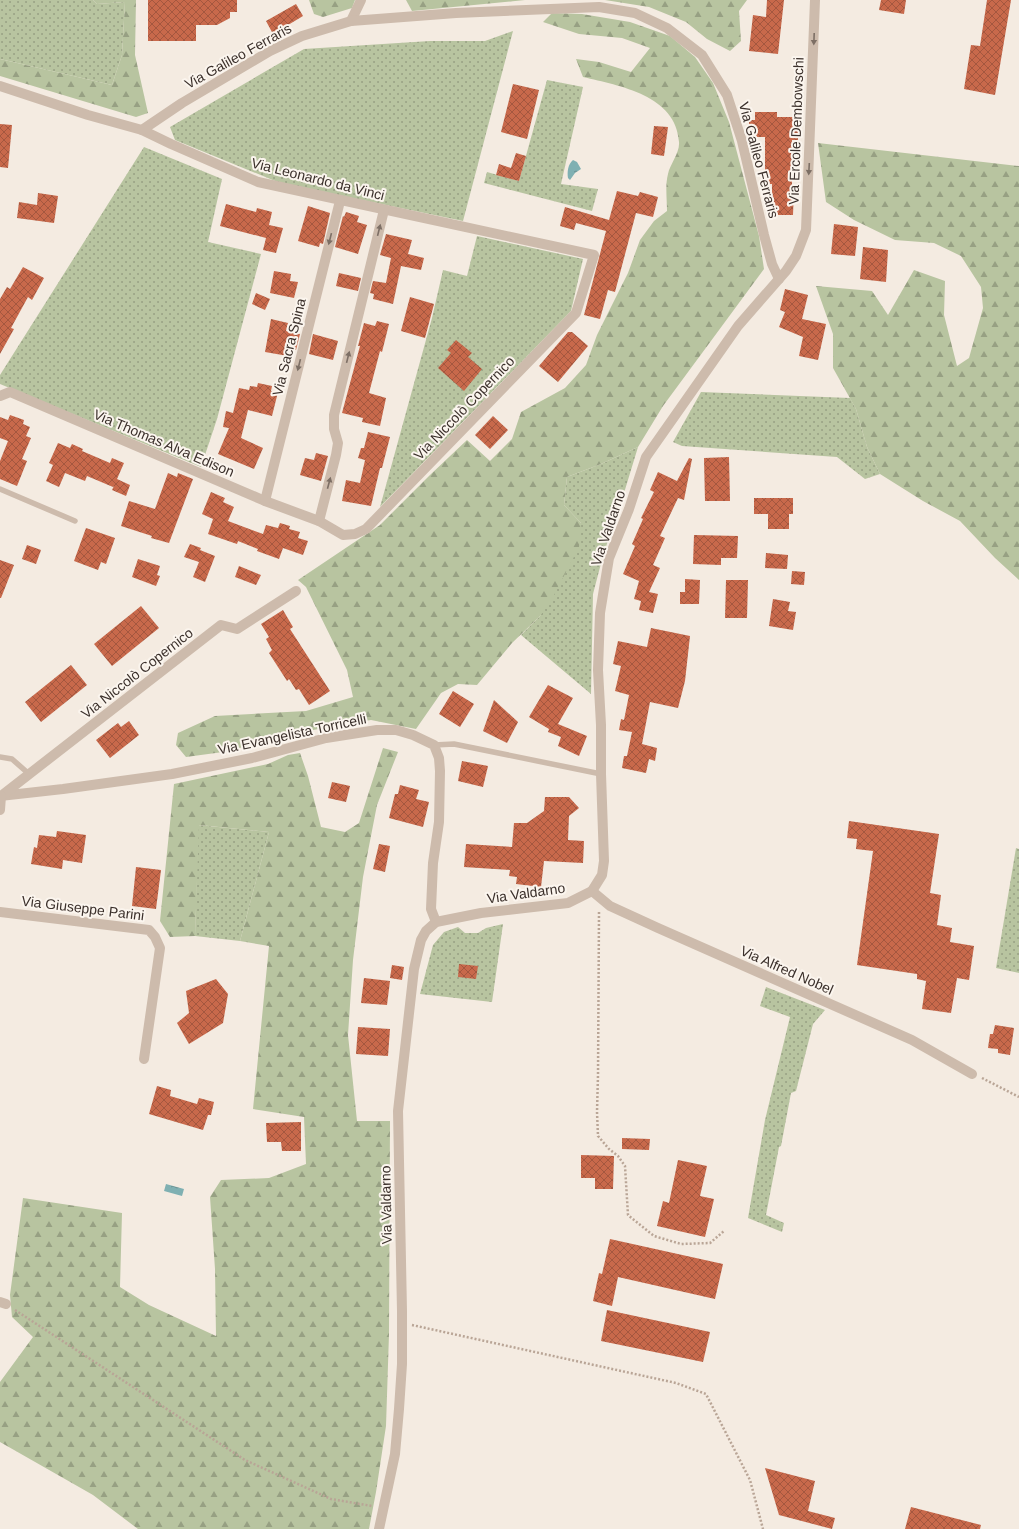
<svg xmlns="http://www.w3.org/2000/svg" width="1019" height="1529" font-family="Helvetica,sans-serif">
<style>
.grass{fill:url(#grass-dots)}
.forest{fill:url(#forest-firs)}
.water{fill:url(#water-ripples)}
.building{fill:url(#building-cross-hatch)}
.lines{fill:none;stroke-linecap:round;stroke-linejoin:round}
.path{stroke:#b9a596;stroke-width:2.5;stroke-dasharray:2 2;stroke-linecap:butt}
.lane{stroke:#cdbbac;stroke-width:5.5}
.street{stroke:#cdbbac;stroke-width:10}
.oneway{fill:#7d6f65}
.labels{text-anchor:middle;stroke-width:4;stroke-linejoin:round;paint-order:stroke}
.street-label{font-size:14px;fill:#3b302b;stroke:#fbf5ee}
</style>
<defs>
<pattern id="grass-dots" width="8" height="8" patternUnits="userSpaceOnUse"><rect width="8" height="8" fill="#b8c4a0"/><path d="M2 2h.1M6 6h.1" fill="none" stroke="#97a083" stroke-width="1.8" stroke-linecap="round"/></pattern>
<pattern id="forest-firs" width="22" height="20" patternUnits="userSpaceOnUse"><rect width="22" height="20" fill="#b8c4a0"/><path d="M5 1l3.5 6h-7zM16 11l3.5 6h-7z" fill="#97a083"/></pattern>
<pattern id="water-ripples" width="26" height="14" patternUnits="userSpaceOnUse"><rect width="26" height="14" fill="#7fb0b2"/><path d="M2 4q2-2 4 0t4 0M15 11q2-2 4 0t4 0" fill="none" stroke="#699091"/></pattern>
<pattern id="building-cross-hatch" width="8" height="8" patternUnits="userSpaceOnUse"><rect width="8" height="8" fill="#c8694b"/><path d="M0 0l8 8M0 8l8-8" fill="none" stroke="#a4573f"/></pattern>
</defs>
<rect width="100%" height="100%" fill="#f4ebe1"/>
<g class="grass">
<polygon points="0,0 93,0 97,4 125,2 122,55 112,85 0,59"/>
<polygon points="513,31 463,221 280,183 175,140 170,127 304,49 430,41 485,41"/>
<polygon points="547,80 583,87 561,184 598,189 592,211 484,183 487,172 519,181"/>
<polygon points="144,147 222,179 208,242 261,254 217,419 201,467 0,384 0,375"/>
<polygon points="477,236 583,259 571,311 380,507 432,318 443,270 467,276"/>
<polygon points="701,392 850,398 856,409 867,447 880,474 865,479 837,457 682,446 673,442"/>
<polygon points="638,447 617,516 604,552 593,594 591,694 521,635 540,616 581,523 564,505 567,477 601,464"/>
<polygon points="198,825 269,832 240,941 195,936"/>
<polygon points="1016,848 1019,849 1019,973 996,968"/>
<polygon points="503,924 492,1002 420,994 433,945 444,932 458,927 465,933 478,933 486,928"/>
<polygon points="766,987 825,1010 813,1024 796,1091 791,1093 781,1146 779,1147 766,1215 784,1223 782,1232 748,1218 765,1120 790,1017 760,1006"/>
</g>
<g class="forest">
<polygon points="93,0 136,0 135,55 148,113 136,117 0,76 0,59 112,85 122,55 125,2 97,4"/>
<polygon points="309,0 355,0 352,8 323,17 314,14"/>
<polygon points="406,0 525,0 412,11"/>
<polygon points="605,0 747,0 739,11 741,41 730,51 707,39 686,22 649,7"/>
<path d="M552 13 582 14 630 22 670 36 695 57 713 83 729 122 759 236 764 269 663 406 638 447 601 464 567 477 564 505 581 523 579 547 553 597 540 616 512 643 477 685 458 684 441 693 416 729 371 720 313 730 223 752 186 757 176 745 178 733 215 716 306 711 353 697 347 670 306 587 298 580 380 525 430 475 467 440 490 461 512 439 521 412 565 388 586 365 597 335 628 273 640 240 654 221 667 211C667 199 665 185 668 174 670 164 680 153 679 142 676 95 620 86 583 77L576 59 599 62 631 72 650 48 622 38 579 34 543 22Z"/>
<polygon points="818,143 1019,166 1019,580 995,558 960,521 923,501 880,474 867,447 856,409 833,368 833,334 816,286 872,291 888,315 914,270 945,281 944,315 957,366 969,358 983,308 981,287 961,256 934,243 895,240 854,220 826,202"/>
<polygon points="383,748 398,752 377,805 363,877 353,960 348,1035 357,1121 390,1121 389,1334 386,1426 376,1492 369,1529 138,1529 93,1495 0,1442 0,1382 33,1337 12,1317 10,1295 23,1198 122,1213 120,1287 149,1305 216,1336 215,1269 210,1197 221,1180 269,1178 306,1164 304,1117 253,1109 269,946 240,941 269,832 199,825 195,936 170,937 160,921 174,784 268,764 288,755 300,753 308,776 321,827 345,832 359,823"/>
</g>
<g class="water">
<path d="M573 160 577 162 581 169 575 173 570 180 568 178C567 172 568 164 573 160Z"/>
<polygon points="166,1184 184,1189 182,1196 164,1191"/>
</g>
<g class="building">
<polygon points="148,0 237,0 237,12 230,12 230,18 217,25 196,25 196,41 148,41"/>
<polygon points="767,0 784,0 778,54 749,51 753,15 766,17"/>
<polygon points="881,0 906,0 904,14 879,10"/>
<polygon points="987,0 1011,0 995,95 964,89 971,45 980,46"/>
<polygon points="296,4 303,16 273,34 266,21"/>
<polygon points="513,84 539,90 527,139 501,132"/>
<polygon points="755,112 777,112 777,117 798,117 798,140 792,140 792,188 794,188 793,215 772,215 772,184 765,184 765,137 749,137 749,120 755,120"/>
<polygon points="0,124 12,125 8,168 0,167"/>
<polygon points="654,126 668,127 664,156 651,154"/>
<polygon points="516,153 526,156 519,181 496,175 499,164 511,168"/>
<polygon points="617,191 638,196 640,192 658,197 653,217 636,213 615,292 608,290 600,319 584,315 606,231 576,223 574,230 560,226 565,207 609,220"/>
<polygon points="38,193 58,196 54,223 17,218 19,202 37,205"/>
<polygon points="226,204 256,212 257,208 272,212 269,225 283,228 276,253 263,250 266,238 220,226"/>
<polygon points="308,206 330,213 323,244 320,243 319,247 298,241"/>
<polygon points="346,212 359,216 357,222 367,225 358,254 335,247 343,216 344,217"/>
<polygon points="834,224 858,227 855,256 831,254"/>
<polygon points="386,234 412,240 408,254 424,258 421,270 401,266 393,304 373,299 374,294 370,293 373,281 386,283 391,258 380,255"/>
<polygon points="863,247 888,250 886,282 860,279"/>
<polygon points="23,267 44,278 32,300 28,297 11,328 14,329 0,354 0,299 7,287 10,289"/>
<polygon points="274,271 291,274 290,281 298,282 294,298 270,293"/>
<polygon points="339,273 361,278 358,291 336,286"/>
<polygon points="785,289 808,295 802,319 826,324 818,360 799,356 803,337 779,327 785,312 780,310"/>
<polygon points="256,293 270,299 265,310 252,304"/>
<polygon points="410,297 434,304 425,338 401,331"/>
<polygon points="271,319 288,323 286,331 300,334 296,350 290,349 288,356 265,352"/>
<polygon points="377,321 389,324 382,352 380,351 369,393 386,398 380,426 362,422 363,418 342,413 360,346 358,346 364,323 375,326"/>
<polygon points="568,332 572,332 588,346 558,382 539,366"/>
<polygon points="313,334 338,341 333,360 309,354"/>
<polygon points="456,340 472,353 468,357 482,369 464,391 438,368 451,353 447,350"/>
<polygon points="258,383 272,386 271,391 278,392 272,416 248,410 241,438 263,448 254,469 218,454 229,428 223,427 226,411 233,413 239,388 249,390 250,386 257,387"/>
<polygon points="10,415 24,420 23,424 30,427 26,436 31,438 22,459 27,461 17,486 0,479 0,461 8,441 0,438 0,417 8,420"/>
<polygon points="493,416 508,430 490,449 475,435"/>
<polygon points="368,432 390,437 382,468 380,468 371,506 342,501 346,480 360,483 365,460 358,458 361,448 364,448"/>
<polygon points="58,443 70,448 72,444 83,449 82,451 110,463 112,458 124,463 117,479 130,485 126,496 112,490 114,486 113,487 87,476 85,481 65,473 59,487 46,481 53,465 49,463"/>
<polygon points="316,453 328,456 321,481 300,475 305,458 314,460"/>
<polygon points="729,457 730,501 705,501 704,458"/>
<polygon points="689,458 692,459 684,500 678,498 660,536 665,538 653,565 660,568 649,592 658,594 653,613 639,610 641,601 634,599 639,581 623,574 635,546 632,544 643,519 641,518 654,492 650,490 658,472 677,481"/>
<polygon points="168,473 177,477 178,473 193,479 169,543 151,538 152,536 121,526 129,501 155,509"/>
<polygon points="211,492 225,498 223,502 234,507 228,521 263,534 266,525 278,528 280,523 290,526 289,529 300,532 298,538 308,541 303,555 283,548 279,559 257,551 258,549 238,541 237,544 208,534 213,519 202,514"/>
<polygon points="754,498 793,498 793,514 789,514 789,529 768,529 768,514 754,514"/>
<polygon points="86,528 115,538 106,564 101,562 98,570 74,561"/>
<polygon points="694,535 738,536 737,558 721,558 721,565 693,564"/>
<polygon points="190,544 201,548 200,550 215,556 205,582 193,577 199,562 184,557"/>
<polygon points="27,545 41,550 36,564 22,559"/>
<polygon points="766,553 788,555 787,569 765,568"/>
<polygon points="138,559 160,566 157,575 160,576 156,586 132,577"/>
<polygon points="0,560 14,565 1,598 0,598"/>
<polygon points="239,566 261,575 256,585 235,577"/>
<polygon points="792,571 805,572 804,585 791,584"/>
<polygon points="685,579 700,580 699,604 680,604 680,592 685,592"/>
<polygon points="726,580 748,580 747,618 725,618"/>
<polygon points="773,599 790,602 788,611 796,612 793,630 769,626"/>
<polygon points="141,606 159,628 112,666 94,644"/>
<polygon points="283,610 293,627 290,629 330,691 309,705 299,689 296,690 289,679 287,681 269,653 272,650 266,639 269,637 261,624"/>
<polygon points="651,628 690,636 685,681 678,708 650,702 642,744 657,748 655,761 649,759 646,773 622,768 624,756 627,756 632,732 619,730 621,719 624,720 629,695 615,691 621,666 613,664 618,641 647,647"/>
<polygon points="71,665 87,685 41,722 25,702"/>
<polygon points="548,685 573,698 558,724 587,736 579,756 558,746 561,737 548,732 549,729 529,717"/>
<polygon points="453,691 474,704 460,727 439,714"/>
<polygon points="494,700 518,722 507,743 483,731"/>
<polygon points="129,721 139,735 110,758 96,740 118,723 121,727"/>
<polygon points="462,761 488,766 483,787 458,781"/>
<polygon points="332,782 350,786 346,802 328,798"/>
<polygon points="400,785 419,790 416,799 429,802 423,827 389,818 395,794 398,794"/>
<polygon points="545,797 569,797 579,808 569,816 568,840 584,841 583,863 544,861 541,887 516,884 517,877 509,876 510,870 464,867 466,844 512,847 514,823 527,823 544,811"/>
<polygon points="849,821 939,834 930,893 941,895 937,925 952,928 950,942 974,946 969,980 957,978 951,1013 922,1009 926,981 917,979 917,974 857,965 873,851 856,849 857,839 847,838"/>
<polygon points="57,831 86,835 82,863 63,860 62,869 31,864 34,847 37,848 39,835 56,837"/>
<polygon points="379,844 390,846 385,872 373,869"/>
<polygon points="136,867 161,870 156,909 132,906"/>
<polygon points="459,964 478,966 476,979 458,977"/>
<polygon points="392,965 404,967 402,980 390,978"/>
<polygon points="364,978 390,981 387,1005 361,1003"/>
<polygon points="216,979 228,994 223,1023 189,1044 177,1023 189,1013 186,991"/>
<polygon points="995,1025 1014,1028 1010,1055 998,1053 998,1049 988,1048 990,1034 993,1034"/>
<polygon points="358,1027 390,1029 388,1056 356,1054"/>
<polygon points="157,1086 171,1090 170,1096 197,1104 199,1098 214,1102 211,1115 208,1115 203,1130 149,1114"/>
<polygon points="301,1122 301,1151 282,1151 281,1142 267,1142 266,1123"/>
<polygon points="622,1138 650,1139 649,1150 622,1149"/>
<polygon points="581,1155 614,1156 613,1189 595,1189 595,1178 581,1178"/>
<polygon points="678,1160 707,1166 700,1196 714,1199 705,1237 657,1226 663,1201 669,1203"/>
<polygon points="610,1239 723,1264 715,1299 618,1277 612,1306 593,1301 599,1273 602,1274"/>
<polygon points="607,1310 710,1332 703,1362 601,1341"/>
<polygon points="765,1468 815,1481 808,1511 835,1518 832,1529 779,1515"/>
<polygon points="911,1507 981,1525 980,1529 905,1529"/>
</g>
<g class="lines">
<g class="path">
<polyline points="599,912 598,1075 597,1112 598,1136 609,1149 618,1156 625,1166 628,1215 654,1236 681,1244 710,1243 724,1231"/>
<polyline points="982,1078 1019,1097"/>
<polyline points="15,1310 245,1460 331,1499 372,1506"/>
<polyline points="412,1325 676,1383 706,1394 750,1480 763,1529"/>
</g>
<g class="lane">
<polyline points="0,489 75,521"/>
<polyline points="434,745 454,744 601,774"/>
<polyline points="0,757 12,759 29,774"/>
</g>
<g class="street">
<polyline points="351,21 361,0"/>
<polyline points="0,86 88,115 142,130 171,144 258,182 594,255 576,313 366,529 355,534 343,535 319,521 265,501 10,392 0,396"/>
<polyline points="142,130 182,103 270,51 302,36 351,21 456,13 599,7 635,13 667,28 702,55 727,95 742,141 764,235 772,264 779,279"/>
<polyline points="265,501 340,201"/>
<polyline points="319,521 336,455 338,443 334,429 334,415 384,210"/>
<polyline points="0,796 63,789 172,774 252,758 326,738 377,730 396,730 413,735 434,745 439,758 440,771 439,822 433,863 431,909 436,922"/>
<polyline points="1,796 221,625 237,629 296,591"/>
<polyline points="0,810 1,796"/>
<polyline points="592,891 610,906 658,928 912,1040 972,1074"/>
<polyline points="0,912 149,930 155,937 160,948 144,1059"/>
<polyline points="0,1302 6,1304"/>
<polyline points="379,1529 395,1454 399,1409 402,1364 402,1311 398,1111 414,969 421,940 426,931 436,922 481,913 568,903 592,891 602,875 604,861 601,774 601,725 598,670 600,613 609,558 629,509 646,457 738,326 786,271 796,256 806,230 815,0"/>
</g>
</g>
<defs><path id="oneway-solid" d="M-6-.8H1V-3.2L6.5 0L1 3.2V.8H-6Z"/></defs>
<g class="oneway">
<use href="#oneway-solid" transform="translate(814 39) rotate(92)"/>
<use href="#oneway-solid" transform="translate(809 169) rotate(93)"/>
<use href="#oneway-solid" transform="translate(379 230) rotate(-76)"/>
<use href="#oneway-solid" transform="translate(330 239) rotate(104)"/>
<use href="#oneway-solid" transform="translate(348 357) rotate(-76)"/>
<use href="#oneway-solid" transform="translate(299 365) rotate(104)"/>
<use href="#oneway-solid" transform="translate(329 483) rotate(-75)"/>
</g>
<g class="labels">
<g class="street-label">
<text transform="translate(238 56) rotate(-29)" y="5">Via Galileo Ferraris</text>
<text transform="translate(796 131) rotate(-88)" y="5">Via Ercole Dembowschi</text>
<text transform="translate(759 160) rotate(75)" y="5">Via Galileo Ferraris</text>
<text transform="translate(318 179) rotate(14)" y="5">Via Leonardo da Vinci</text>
<text transform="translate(289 347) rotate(-76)" y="5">Via Sacra Spina</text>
<text transform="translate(464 408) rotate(-46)" y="5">Via Niccolò Copernico</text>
<text transform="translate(164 443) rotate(23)" y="5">Via Thomas Alva Edison</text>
<text transform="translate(608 528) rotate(-71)" y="5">Via Valdarno</text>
<text transform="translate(137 673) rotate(-38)" y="5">Via Niccolò Copernico</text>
<text transform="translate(292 734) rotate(-12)" y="5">Via Evangelista Torricelli</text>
<text transform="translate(526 893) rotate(-8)" y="5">Via Valdarno</text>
<text transform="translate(83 908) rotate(7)" y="5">Via Giuseppe Parini</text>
<text transform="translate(787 970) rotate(24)" y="5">Via Alfred Nobel</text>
<text transform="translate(386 1205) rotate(-91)" y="5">Via Valdarno</text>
</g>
</g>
</svg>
